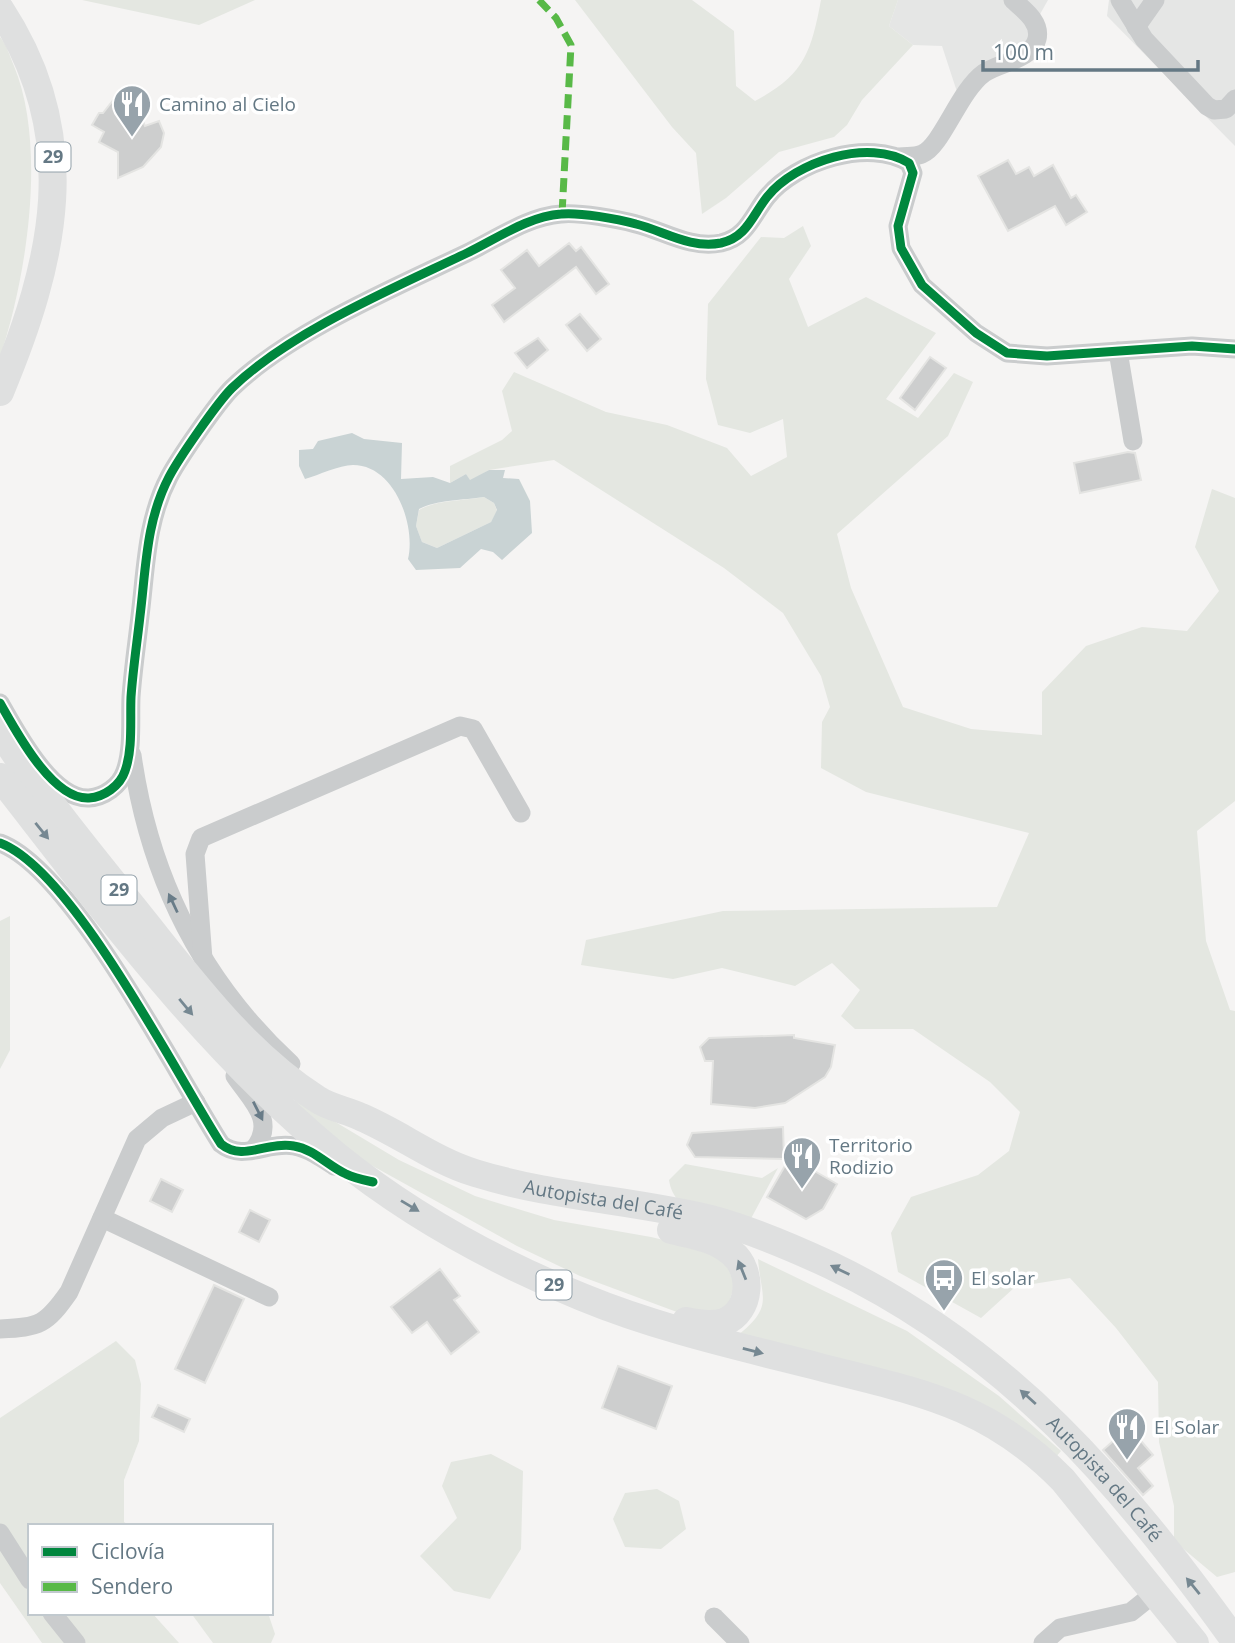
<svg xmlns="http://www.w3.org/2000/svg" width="1235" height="1643" font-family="'Open Sans',sans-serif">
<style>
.built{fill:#e5e6e5}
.green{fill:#e4e7e1}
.water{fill:#c9d3d4;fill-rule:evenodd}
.building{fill:#cdcece;stroke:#e4e4e2;stroke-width:2}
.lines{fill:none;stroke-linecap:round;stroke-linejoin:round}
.minor{stroke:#cacccd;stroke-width:19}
.highway{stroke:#dfe0e0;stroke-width:28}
.quiet{stroke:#58b947;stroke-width:7;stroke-dasharray:14 7;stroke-linecap:butt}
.cycleway-casing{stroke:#fff;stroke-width:13}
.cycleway{stroke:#00873e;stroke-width:9}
.oneway{fill:#768892}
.oneway2{fill:#697c88}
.labels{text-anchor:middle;stroke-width:7;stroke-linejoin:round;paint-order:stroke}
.shield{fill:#fff;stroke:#92a0a9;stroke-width:2}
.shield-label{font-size:18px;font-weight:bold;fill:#647884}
.poi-label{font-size:19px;fill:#647884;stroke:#fff;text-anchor:start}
.street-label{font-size:19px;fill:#647884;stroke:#fff}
</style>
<rect width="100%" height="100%" fill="#f5f4f3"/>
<g class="built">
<polygon points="898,0 1048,0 1039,16 1039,37 960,101 942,46 913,45 889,26"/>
<polygon points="1109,0 1235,0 1235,146 1107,16"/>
</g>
<g class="green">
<polygon points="82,0 255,0 199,25"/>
<path d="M575 0H692L734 31 736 86 755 101C804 75 811 53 821 0H898L889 26 913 45 862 100 847 125 834 137 779 152 726 198 702 214 696 153 672 127Z"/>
<path d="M0 37C7 45 10 57 14 66 47 146 27 276 0 357Z"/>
<polygon points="803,226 811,246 789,279 808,327 866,297 936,333 886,399 918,418 954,373 973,382 948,436 837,534 851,588 903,707 971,729 1042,735 1042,692 1086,646 1142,627 1187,631 1219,591 1195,547 1212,489 1235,498 1235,801 1197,831 1206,941 1230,1010 1235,1011 1235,1572 1217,1577 1174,1541 1174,1506 1159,1442 1158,1382 1116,1328 1070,1278 1015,1287 981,1318 898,1272 891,1233 911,1197 978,1175 1009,1151 1020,1112 990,1082 913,1029 855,1029 841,1016 860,990 832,963 795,986 722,968 673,979 581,965 586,940 723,911 997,907 1029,833 866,792 821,768 822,722 830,707 821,676 783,613 724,568 554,460 489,470 470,481 466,474 450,483 450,466 502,440 512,431 502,391 514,372 606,412 667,425 727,448 751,476 787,457 783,419 750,433 718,425 706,379 708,304 761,237 784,238"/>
<path d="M484 497 494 503 497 511 491 522 437 548 422 542 416 526 419 510C436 500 463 501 484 497Z"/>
<polygon points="10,916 10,1050 0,1069 0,921"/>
<polygon points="297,1099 399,1160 475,1196 554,1220 651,1237 719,1253 738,1274 726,1312 693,1318 580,1276 517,1246 342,1149 289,1106"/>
<path d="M685 1164 762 1178 778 1168 747 1226C718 1218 674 1216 669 1180Z"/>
<path d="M758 1259 907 1331 999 1396 1061 1451 1055 1458 736 1337C775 1306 761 1299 758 1259Z"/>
<polygon points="116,1341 135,1360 141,1384 139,1441 124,1480 124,1522 129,1526 30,1526 30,1613 152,1613 179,1643 42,1643 0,1583 0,1418"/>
<polygon points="491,1454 523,1471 521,1549 490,1599 454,1591 420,1556 457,1518 442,1486 451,1462"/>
<polygon points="657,1489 679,1501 686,1529 661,1549 625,1547 613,1519 625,1493"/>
<polygon points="191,1613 268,1613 275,1634 271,1643 213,1643"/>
</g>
<path class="water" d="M352 433 364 439 402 443 401 479 433 477 450 483 466 474 470 480 489 470H505L503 478 519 479 530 501 532 533 502 560 493 552 481 549 460 568 416 570 408 559C416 526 395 465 353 465 339 465 319 475 305 479L299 466V450L313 449 318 441ZM484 497 494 503 497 510 491 522 437 548 422 542 416 526 419 509C436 500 464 500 484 497Z"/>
<g class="building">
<polygon points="124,96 139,98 141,102 139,111 145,126 159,121 164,133 161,147 143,167 118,178 118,152 99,142 104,132 92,125 99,113 103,113 114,99"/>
<polygon points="1008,160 1016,174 1029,167 1034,176 1053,165 1071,198 1076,195 1087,212 1066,225 1055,206 1008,231 978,176"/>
<polygon points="569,243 576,251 581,247 609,284 596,294 576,267 504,322 492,305 515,288 501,270 527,250 539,266"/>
<polygon points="580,314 601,339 587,351 566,325"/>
<polygon points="538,338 548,350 527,368 515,353"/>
<polygon points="930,357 946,368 915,410 900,398"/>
<polygon points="1128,452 1135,453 1141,480 1080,493 1074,463"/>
<polygon points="794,1035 794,1038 835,1045 831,1067 825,1077 785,1103 755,1108 711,1104 713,1061 705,1061 700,1047 709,1038"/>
<polygon points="783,1127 784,1159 695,1157 687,1145 692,1133"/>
<polygon points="790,1157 837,1184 823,1209 806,1219 767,1197"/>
<polygon points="161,1179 183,1190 172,1212 150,1201"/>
<polygon points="250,1210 270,1220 259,1242 239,1232"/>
<polygon points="440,1269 460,1296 454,1300 479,1332 451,1354 427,1322 412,1333 391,1307"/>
<polygon points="214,1285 244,1299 205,1383 175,1369"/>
<polygon points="618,1366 672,1386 656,1429 602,1408"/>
<polygon points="158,1405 190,1419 184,1432 152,1417"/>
<polygon points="1129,1427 1153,1455 1138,1468 1153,1486 1143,1495 1103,1450"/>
</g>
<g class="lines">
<g class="minor">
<polyline points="1120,0 1144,39 1207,106 1214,110 1226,109 1235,99"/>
<polyline points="1136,27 1155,0"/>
<path d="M900 157C907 156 916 157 922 154 942 146 959 91 984 73 1000 62 1032 60 1037 39 1041 22 1024 10 1013 0"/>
<polyline points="1118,351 1133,441"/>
<path d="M0 703C16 731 52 800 89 798 104 797 120 786 125 771 133 749 130 720 131 697 133 669 137 643 140 616 146 568 146 521 169 477 179 458 217 403 232 388 290 332 394 288 467 253 496 239 529 216 561 214 579 212 618 219 636 224 664 231 690 249 721 243 747 237 752 216 767 197 796 161 869 138 909 163L913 173 898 226 901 248 922 285 976 333 1007 353 1047 356 1192 346 1235 349"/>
<path d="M132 755C149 876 201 981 291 1064"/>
<path d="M0 843C73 870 176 1074 221 1144 243 1162 268 1141 294 1146 309 1149 322 1158 334 1166"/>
<polyline points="203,959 195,854 201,838 460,726 473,729 521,813"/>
<path d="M235 1076C251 1100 277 1121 254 1149"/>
<polyline points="102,1218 269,1297"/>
<path d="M0 1329C40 1327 46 1325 69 1292L137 1139 162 1118 196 1102"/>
<polyline points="0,1533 30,1580"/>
<polyline points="52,1613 76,1643"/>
<polyline points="714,1617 740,1643"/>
<polyline points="1043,1643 1060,1628 1131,1612 1156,1592"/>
</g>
<g class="highway">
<path d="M0 9C84 137 55 260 0 392"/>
<path id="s1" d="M0 731C42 796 92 856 140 916 193 982 245 1053 317 1099 330 1108 347 1110 361 1117 401 1134 433 1160 475 1173 552 1197 633 1200 711 1219 752 1230 791 1247 830 1265 1010 1351 1120 1482 1235 1641"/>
<path d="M0 777C104 910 206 1049 337 1156 409 1214 496 1262 582 1297 657 1328 737 1346 816 1366 916 1392 987 1402 1063 1480L1195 1643"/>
<path d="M671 1230C692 1235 715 1238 732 1253 753 1270 752 1311 724 1322 712 1326 699 1324 686 1321"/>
</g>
<polyline class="quiet" points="539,0 556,18 571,45 562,214"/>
<g class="cycleway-casing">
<g id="cycleway">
<path d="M0 703C16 731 52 800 89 798 104 797 120 786 125 771 133 749 130 720 131 697 133 669 137 643 140 616 146 568 146 521 169 477 179 458 217 403 232 388 290 332 394 288 467 253 496 239 529 216 561 214 579 212 618 219 636 224 664 231 690 249 721 243 747 237 752 216 767 197 796 161 869 138 909 163L913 173 898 226 901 248 922 285 976 333 1007 353 1047 356 1192 346 1235 349"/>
<path d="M0 843C73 870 176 1074 221 1144 243 1162 267 1141 294 1146 314 1149 328 1166 346 1174 354 1178 364 1180 373 1182"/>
</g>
</g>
<use href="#cycleway" class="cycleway"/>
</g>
<defs><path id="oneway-solid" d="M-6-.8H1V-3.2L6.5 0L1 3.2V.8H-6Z" transform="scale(1.75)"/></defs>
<g class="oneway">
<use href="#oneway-solid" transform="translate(42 831) rotate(51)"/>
<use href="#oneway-solid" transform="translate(186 1007) rotate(50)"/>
<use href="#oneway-solid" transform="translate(410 1206) rotate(31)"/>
<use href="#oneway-solid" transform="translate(742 1270) rotate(-112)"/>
<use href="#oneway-solid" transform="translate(840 1270) rotate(-154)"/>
<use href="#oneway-solid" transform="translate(753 1351) rotate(14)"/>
<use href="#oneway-solid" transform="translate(1028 1397) rotate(-138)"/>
<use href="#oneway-solid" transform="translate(1193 1586) rotate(-129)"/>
</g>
<g class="oneway2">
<use href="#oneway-solid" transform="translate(173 903) rotate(-115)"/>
<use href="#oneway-solid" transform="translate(258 1111) rotate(63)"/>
</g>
<defs>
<g id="restaurant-pin" transform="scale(2.0125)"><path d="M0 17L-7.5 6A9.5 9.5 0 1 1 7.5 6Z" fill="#97a3ab" stroke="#fff"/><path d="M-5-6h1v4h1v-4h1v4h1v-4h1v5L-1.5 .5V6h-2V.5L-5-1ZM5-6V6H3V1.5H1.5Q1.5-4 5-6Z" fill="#fff"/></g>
<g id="bus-pin" transform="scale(2.0125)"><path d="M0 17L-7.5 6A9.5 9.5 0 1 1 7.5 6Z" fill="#97a3ab" stroke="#fff"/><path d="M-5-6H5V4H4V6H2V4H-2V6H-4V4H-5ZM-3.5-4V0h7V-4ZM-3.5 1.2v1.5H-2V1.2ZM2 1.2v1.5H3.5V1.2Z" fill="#fff"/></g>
</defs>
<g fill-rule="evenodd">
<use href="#restaurant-pin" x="132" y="104"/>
<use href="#restaurant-pin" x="802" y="1156"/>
<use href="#bus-pin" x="944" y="1278"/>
<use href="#restaurant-pin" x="1127" y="1427"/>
</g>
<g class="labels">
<g class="shield">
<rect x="35.5" y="142.5" width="35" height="29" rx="5"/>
<rect x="101.5" y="875.5" width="35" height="29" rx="5"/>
<rect x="536.5" y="1270.5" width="35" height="29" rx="5"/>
</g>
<g class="shield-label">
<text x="53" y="163">29</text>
<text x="119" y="896">29</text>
<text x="554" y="1291">29</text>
</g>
<g class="poi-label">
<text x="159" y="111">Camino al Cielo</text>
<text x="829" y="1152">Territorio<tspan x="829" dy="22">Rodizio</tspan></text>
<text x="971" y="1285">El solar</text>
<text x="1154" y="1434">El Solar</text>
</g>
<g class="street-label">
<text dy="7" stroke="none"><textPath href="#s1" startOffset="794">Autopista del Café</textPath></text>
<text dy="7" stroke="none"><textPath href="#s1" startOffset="1382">Autopista del Café</textPath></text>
</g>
</g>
<rect x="28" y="1524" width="245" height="91" fill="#ffffff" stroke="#c1c9ce" stroke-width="2"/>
<rect x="42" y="1547" width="35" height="10" fill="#00873e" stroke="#c1c9ce" stroke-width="2"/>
<text x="91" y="1559" font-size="21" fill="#647884">Ciclovía</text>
<rect x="42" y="1582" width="35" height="10" fill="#58b947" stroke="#c1c9ce" stroke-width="2"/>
<text x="91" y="1594" font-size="21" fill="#647884">Sendero</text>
<path d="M983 60v10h215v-10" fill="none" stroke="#647884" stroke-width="3.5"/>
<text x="993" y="60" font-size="21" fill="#647884" stroke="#ffffff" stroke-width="5" paint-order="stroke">100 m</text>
</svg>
